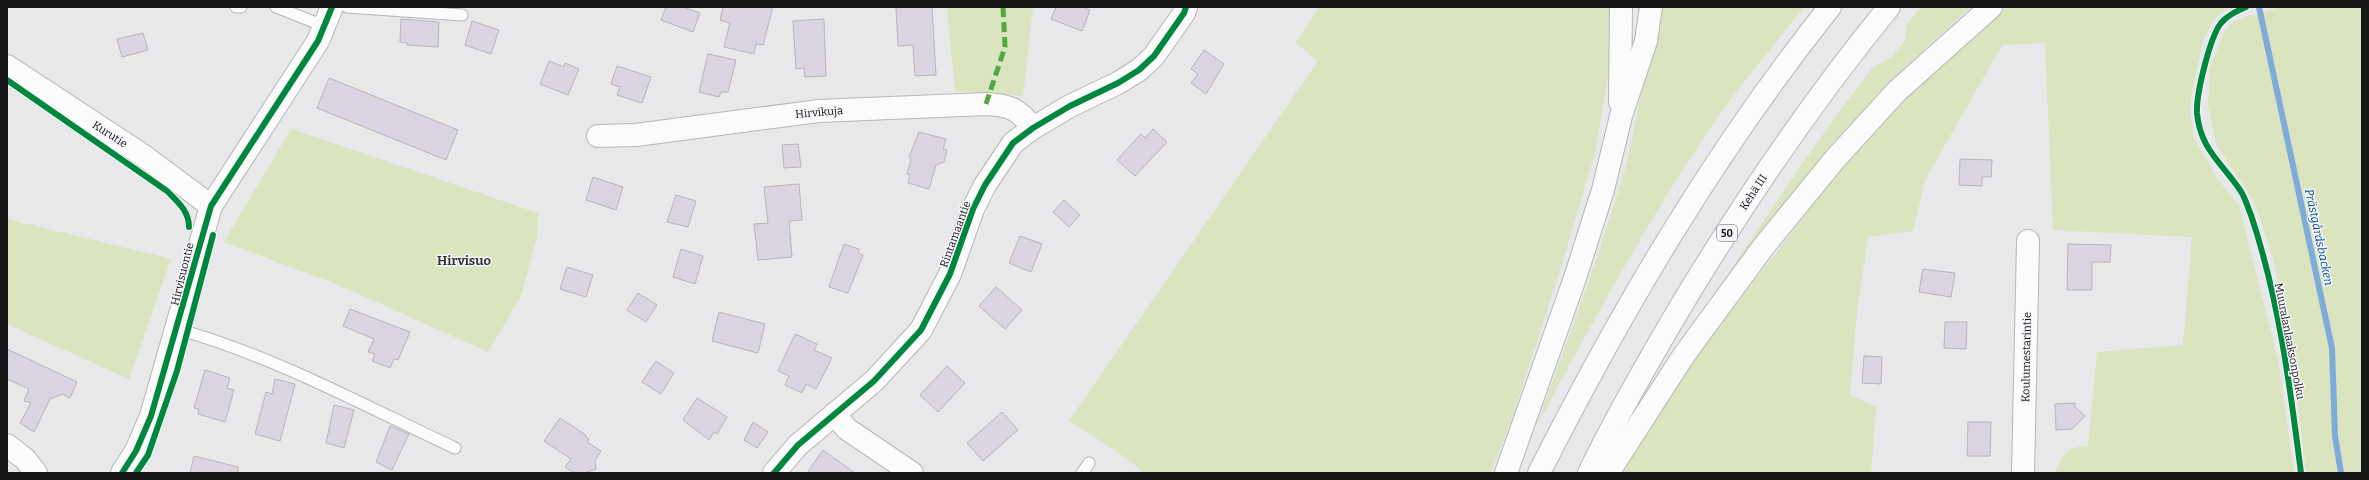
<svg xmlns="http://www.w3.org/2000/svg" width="2369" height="480" font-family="Bitter,serif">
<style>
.green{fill:#dae4bf}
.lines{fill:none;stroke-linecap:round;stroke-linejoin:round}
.stream{stroke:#7dabda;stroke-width:6}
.building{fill:#dbd5e3;stroke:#b6b6b8}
.service-casing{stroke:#b6b6b8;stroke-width:13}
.minor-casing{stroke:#b6b6b8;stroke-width:24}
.trunk-casing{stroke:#b6b6b8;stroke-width:24}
.motorway-casing{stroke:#b6b6b8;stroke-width:24}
.service{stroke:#fcfbfc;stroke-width:11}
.minor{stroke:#fcfbfc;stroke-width:22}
.trunk{stroke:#fcfbfc;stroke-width:22}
.motorway{stroke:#fcfbfc;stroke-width:22}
.quiet{stroke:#52a942;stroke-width:5;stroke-dasharray:10 5;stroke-linecap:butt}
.cycleway-casing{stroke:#f5f4f8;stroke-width:8}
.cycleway{stroke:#00873e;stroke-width:6}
.labels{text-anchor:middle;stroke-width:3;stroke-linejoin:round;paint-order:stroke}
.shield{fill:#f5f4f8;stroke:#5a595b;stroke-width:1}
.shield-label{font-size:10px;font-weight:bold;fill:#171618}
.street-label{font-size:11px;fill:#171618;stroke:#f5f4f8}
.water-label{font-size:12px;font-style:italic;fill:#01508d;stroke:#f5f4f8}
.quarter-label{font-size:13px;font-weight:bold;fill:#343336;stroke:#f5f4f8}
</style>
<rect width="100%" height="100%" fill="#e8e7e9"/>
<g class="green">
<polygon points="947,7 1033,7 1023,96 955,91"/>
<polygon points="1319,7 1610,7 1611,59 1595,152 1562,264 1514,412 1491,473 1145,473 1115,450 1069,421 1318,61 1296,43"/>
<path d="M1659 7H1804C1770 50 1735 91 1704 137 1643 229 1590 327 1537 425L1597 258 1627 163Z"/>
<polygon points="1921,7 1971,7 1906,66 1807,174 1699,317 1804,161 1842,108 1872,69 1891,57 1905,41 1907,24"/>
<path d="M2007 7H2229L2213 20 2203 41 2193 87 2190 110 2194 138 2217 178 2239 206 2278 359 2294 473H2054C2063 456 2068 446 2088 446L2097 352 2183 345 2192 237 2053 230 2045 43 2002 45 1925 180 1913 231 1868 237 1857 312 1850 395 1876 407 1871 473H1623L1677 382 1829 184 1907 96 1978 30Z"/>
<polygon points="2280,7 2362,7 2362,473 2306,473 2291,349 2273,258 2255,203 2216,144 2208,105 2210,67 2224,32 2234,21"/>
<polygon points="291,129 538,213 537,236 521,296 488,352 341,286 224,242"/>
<polygon points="7,219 171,259 129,379 7,324"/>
</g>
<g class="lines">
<polyline class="stream" points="2259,7 2332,348 2335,436 2341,473"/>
</g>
<g class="building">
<polygon points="666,7 683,7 700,13 693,32 661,20"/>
<polygon points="723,7 773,7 763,45 756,44 754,54 724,47 730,23 720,20"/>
<polygon points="896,7 932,7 936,75 915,76 913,45 898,46"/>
<polygon points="1056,7 1082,7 1090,10 1082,31 1051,19"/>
<polygon points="401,19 439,22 438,47 407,45 407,43 400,42"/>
<polygon points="824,19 826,76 805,77 804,68 796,69 793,21"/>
<polygon points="472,21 499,30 491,54 465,45"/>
<polygon points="143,33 148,50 122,57 117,39"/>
<polygon points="1204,50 1224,64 1206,94 1191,83 1198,74 1191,69"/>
<polygon points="708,54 736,60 728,92 721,92 719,97 699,92"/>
<polygon points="549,61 564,67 565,63 579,69 568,95 540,84"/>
<polygon points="617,66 651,77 642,103 617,95 620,87 611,84"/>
<polygon points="329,78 458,130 446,160 317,108"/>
<polygon points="1153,129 1167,142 1135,176 1117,160 1141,134 1145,138"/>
<polygon points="919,132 946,139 943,149 947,150 944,162 936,165 929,189 908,183 910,175 907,174 911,160 909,157"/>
<polygon points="798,144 801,167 784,168 782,145"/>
<polygon points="1960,159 1992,160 1991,177 1982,177 1982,186 1959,185"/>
<polygon points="593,177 623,187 616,210 586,200"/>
<polygon points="799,184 802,220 789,221 792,257 758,260 754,224 768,223 764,187"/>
<polygon points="676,195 696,201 688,227 667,222"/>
<polygon points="1064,200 1080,215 1069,227 1053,212"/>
<polygon points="1020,236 1042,244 1031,272 1009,263"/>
<polygon points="844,244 859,249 858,253 863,255 848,293 829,287"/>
<polygon points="2068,244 2111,245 2110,262 2092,262 2092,290 2067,290"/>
<polygon points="681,249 703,256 695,284 673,277"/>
<polygon points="567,267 593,275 586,297 560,289"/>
<polygon points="1923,269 1955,273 1951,297 1919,292"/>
<polygon points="996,287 1022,310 1005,329 979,306"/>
<polygon points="638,293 657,305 646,322 627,310"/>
<polygon points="350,309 410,332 398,360 394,359 390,368 372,361 375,354 368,352 374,339 343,326"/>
<polygon points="719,312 765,324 758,353 712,341"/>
<polygon points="1945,322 1967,322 1966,349 1944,348"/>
<polygon points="795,334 817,344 814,350 832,358 816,389 806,384 802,393 785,385 789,376 778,371"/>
<polygon points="7,349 77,382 70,398 62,394 50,399 34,432 20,423 31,403 24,401 29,389 7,379"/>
<polygon points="1864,356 1882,357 1881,384 1862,383"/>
<polygon points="656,361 674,373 661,394 642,382"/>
<polygon points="947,366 965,383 938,412 920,395"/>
<polygon points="205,370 230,378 227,388 234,390 225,422 198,414 199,409 194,408"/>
<polygon points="275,379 295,384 280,441 255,434 266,392 272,394"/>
<polygon points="697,398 727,417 717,434 714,432 709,440 683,420"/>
<polygon points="2075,403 2075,407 2085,416 2072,429 2056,430 2055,404"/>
<polygon points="334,405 354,410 344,448 326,443"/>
<polygon points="1002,412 1018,430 983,461 967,443"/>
<polygon points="560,418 586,435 585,436 589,439 587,442 601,451 595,460 596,469 584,473 574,473 565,467 571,459 544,441"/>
<polygon points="753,422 768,432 757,448 744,440"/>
<polygon points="1968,422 1991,422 1990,456 1967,456"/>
<polygon points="390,426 409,434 392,470 376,462"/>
<polygon points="823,450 855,473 807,473"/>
<polygon points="194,456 238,467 238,473 190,473"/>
</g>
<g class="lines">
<g class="service-casing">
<g id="service">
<polyline points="236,7 241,7"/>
<polyline points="276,7 324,26"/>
<polyline points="347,7 462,15"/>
<path d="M177 329C274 356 365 406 455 448"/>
<polyline points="1082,473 1089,463"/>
</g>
</g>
<g class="minor-casing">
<g id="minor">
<polyline points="7,66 144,156 211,206"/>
<path d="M598 136 636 135 819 111 986 104C1009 105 1019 109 1033 128"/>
<polyline points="834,414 847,429 912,473"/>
<polyline points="7,445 25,459 36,473"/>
<polyline points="122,473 136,451 151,416 211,206 318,41 332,7"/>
<polyline points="774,473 798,445 874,381 921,330 950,274 973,209 985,185 1013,143 1033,128 1070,106 1118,83 1139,70 1154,56 1184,13 1186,7"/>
<polyline points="2023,473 2028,241"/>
</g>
</g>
<g class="trunk-casing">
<g id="trunk">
<path d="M1539 473C1622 309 1715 151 1830 7"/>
<path d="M1589 473C1619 411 1654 351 1690 291 1750 193 1816 96 1889 7"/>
</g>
</g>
<g class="motorway-casing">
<g id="motorway">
<polyline points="1620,102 1621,7"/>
<polyline points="1506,473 1575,278 1603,190 1621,116 1646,41 1651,7"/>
<polyline points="1608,473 1684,355 1764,246 1835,159 1897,91 1991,7"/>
</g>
</g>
<use href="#service" class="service"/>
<use href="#minor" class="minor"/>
<use href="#trunk" class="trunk"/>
<use href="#motorway" class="motorway"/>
<polyline class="quiet" points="986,104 1005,47 1003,7"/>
<g class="cycleway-casing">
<g id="cycleway">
<path d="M2246 7C2237 11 2228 15 2221 23 2210 37 2196 94 2197 113 2200 149 2222 163 2240 190 2245 197 2248 208 2251 215 2279 299 2290 386 2301 473"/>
<path d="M7 80 167 191C178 202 189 211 189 227"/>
<polyline points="122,473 136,451 151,416 211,206 318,41 332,7"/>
<polyline points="136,473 148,455 177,371 213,235"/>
<polyline points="774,473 798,445 874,381 921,330 950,274 973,209 985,185 1013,143 1033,128 1070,106 1118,83 1139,70 1154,56 1184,13 1186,7"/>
</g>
</g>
<use href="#cycleway" class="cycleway"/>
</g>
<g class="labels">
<rect class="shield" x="1717" y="225" width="20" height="16" rx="3"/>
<g class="shield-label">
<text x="1727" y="237">50</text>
</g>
<g class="street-label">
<text transform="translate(819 112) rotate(-5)" y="4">Hirvikuja</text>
<text transform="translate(110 134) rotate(33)" y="4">Kurutie</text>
<text transform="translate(1753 192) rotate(-57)" y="4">Kehä III</text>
<text transform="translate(955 234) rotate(-70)" y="4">Rintamaantie</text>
<text transform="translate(182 274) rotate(-76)" y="4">Hirvisuontie</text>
<text transform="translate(2290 341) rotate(79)" y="4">Muuralanlaaksonpolku</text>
<text transform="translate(2026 357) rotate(-89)" y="4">Koulumestarintie</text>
</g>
<g class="water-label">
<text transform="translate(2319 237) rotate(78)" y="4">Prästgårdsbacken</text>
</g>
<g class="quarter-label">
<text x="464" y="265">Hirvisuo</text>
</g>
</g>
<rect width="2369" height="480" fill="none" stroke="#171618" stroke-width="16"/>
</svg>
